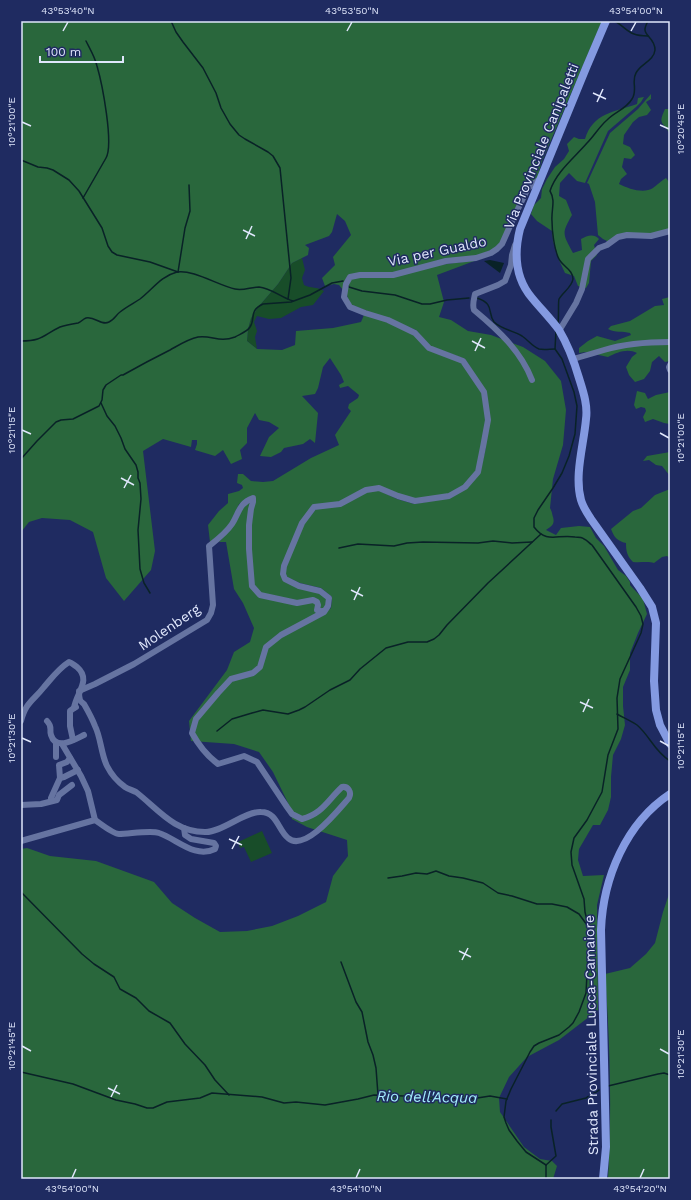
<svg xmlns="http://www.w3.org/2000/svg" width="691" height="1200" font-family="'Work Sans',sans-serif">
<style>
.green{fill:#184d29}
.forest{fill:#29673c}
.water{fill:#092227}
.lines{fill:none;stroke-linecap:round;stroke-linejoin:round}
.stream{stroke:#092227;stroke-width:1.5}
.minor{stroke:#6674a1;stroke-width:6}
.secondary{stroke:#849ae1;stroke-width:8}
.ticks{fill:none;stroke:#e0e7fc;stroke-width:1.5}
.labels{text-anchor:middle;stroke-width:3;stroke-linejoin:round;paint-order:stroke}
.street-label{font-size:14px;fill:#e0e7fc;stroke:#1f2b61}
.water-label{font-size:15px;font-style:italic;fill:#a3edfb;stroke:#1f2b61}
.neatline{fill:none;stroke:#e0e7fc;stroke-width:1.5}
.ticks-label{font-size:10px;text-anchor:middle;fill:#e0e7fc}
</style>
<rect width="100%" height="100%" fill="#1f2b61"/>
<g class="green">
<path d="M302 258 305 270 302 278 304 285C312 289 316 286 324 291L313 305 301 307 281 318 269 319 257 316 254 322 257 331 255 337 257 349 247 341 248 329 251 318 259 306 278 284 292 263Z"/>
<polygon points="262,831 272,853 251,862 244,847 240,848 238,842"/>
</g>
<g class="forest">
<polygon points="21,21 602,21 542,161 537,179 527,187 501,243 496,248 476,256 393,273 349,275 343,290 339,285 334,284 325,286 322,278 335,265 333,257 351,235 345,221 337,214 332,232 329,236 305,245 309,248 308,255 292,263 278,284 259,306 251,318 248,329 247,341 257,349 282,350 295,345 296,331 333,328 361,322 364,315 388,321 414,334 428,350 462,362 482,393 486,420 476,471 464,486 448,494 415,500 379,486 339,503 314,505 294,537 283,580 319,592 328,599 327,606 323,610 319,609 319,601 297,602 261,593 254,585 250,549 253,509 248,498 239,504 231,522 221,534 210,542 208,525 219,511 228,503 228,494 239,491 243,488 242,485 237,483 238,474 243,474 251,481 263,482 273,481 311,458 339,445 335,435 351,411 348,408 349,404 358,398 359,395 348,386 340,388 339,385 344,382 341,375 330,358 323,367 318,388 315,394 302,396 318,413 315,443 310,439 303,444 284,448 281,452 271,457 260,456 269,437 279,428 269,422 259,420 255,413 247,428 247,443 240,450 242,459 231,464 223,450 215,456 195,450 197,444 197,440 192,440 191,447 163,439 143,451 155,551 151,570 124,601 106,578 93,532 70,520 42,518 29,522 21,532"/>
<path d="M651 94V99L646 102 651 110 647 115 639 117 633 122 624 135 623 144 630 147 635 155 631 159 624 158 622 167 627 174 621 179 619 184C629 189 644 194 653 188 658 184 661 181 666 178L670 183V229L653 234H639L609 242 603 239 598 235 595 202 589 184 587 183 610 133 638 109Z"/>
<path d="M644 97 641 102 636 107 608 131 585 183 577 181 569 173 560 183 559 196 566 200 572 215C561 234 563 234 573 253L582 250 581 239C587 236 593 233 599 239L594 245 597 255 591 261 589 283 586 288 578 286 574 276 565 273 558 258 556 250 553 241 552 231 537 221 531 214 534 205 541 198 542 189 547 179 555 167 564 159 569 151 567 144 574 137 579 139H585C593 113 614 112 637 104L638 98Z"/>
<path d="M665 109H670V135C664 121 657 126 665 109Z"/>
<path d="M477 260 437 275 444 302 439 317 451 320 468 331 491 335 523 347 545 361 561 381 566 410 563 445 553 479 550 508C552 512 552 513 553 517 555 524 552 526 546 530L556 535 561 528 579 526 590 527 596 538 604 546 618 570 626 576 630 582V585L643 599 647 614 638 633 630 653V670L623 687V706L625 725 621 739 613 755 611 777V797L608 810 600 825H593L579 849 578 860 583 876 604 875 597 905 598 1010 559 1040 527 1057 509 1077 499 1098 500 1112 524 1147 540 1159 552 1161 557 1166 553 1179H21V849L27 848 50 856 96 861 154 882 172 903 195 918 220 932 247 931 272 926 298 916 326 902 333 876 348 856 347 840 307 827 292 819 289 805 273 772 259 752 234 744 191 741 189 721 227 670 234 652 250 642 254 628 243 603 234 589 226 542H219C231 531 236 513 249 502L251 503V587L260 596 297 605 312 601 324 613 331 608 332 597 321 588 300 583 287 577 286 574V567L304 524 316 509 367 492 378 490 397 499 414 504 449 498 480 473 486 447V391L465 359 430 346 416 330 352 305C344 294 347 290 351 279L447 264Z"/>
<path d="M670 297V361L665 362 659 356 652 362 650 371 644 379 635 382 629 375 626 367 632 357 637 353C628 348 617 352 608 357L585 352 579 353V348L588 341 597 336 615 341 631 335 630 333C623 331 615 333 608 329L611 326 630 321 655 306 664 305 662 299Z"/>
<polygon points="637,391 645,393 648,399 656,395 670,392 670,424 664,423 653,419 645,422 643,417 646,411 645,408 641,407 636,409 634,405"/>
<polygon points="670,452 670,476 662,466 656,465 649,460 643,461 647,456"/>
<path d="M670 489V558L667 556 662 557 654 563C648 561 640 563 633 562 627 556 626 551 626 543 617 541 614 537 611 529L633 511 641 508 655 495Z"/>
<path d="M670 891V1179H608C612 1111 610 1042 605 974L630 968 646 954 655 943 663 912Z"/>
</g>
<polygon class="water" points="490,260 504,263 500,273 484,261"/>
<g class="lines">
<g class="stream">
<polyline points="171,21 176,32 183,42 203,68 216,93 221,108 230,124 239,135 245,139 268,152 273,156 280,168 291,278 288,299"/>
<path d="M615 21C629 30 629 36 648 36"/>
<polyline points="21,160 38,167 47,168 53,170 69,180 79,191 102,228 108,246 112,252 117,255 150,262 178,272"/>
<path d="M83 198 106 158C114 144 102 83 97 66 95 57 90 49 86 41"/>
<polyline points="178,272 185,228 190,211 189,185"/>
<polyline points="348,285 349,287 362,291 395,295 422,304 430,304 447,300 469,298"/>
<path d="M477 298C495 304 487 312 494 322 501 329 514 331 522 336 528 340 532 346 539 349 544 350 550 349 555 349"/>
<path d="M558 323C559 318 558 301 559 299 563 292 572 287 573 279 573 269 561 266 558 257 554 247 552 231 552 221 551 210 556 201 550 191 556 172 574 158 587 143 594 136 599 127 607 120 615 112 626 109 632 99 638 90 631 81 636 73 640 64 654 61 655 50 655 38 644 36 645 29 645 27 647 23 648 21"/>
<path d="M21 341C43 341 43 335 60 327 66 325 72 324 78 323 81 322 83 319 86 318 95 316 101 326 109 322 114 320 116 315 120 312 126 307 134 303 140 299 152 290 161 276 177 272 192 269 220 286 235 289 243 291 251 287 259 287 271 288 282 298 293 301"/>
<polyline points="101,403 107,416 115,426 121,438 125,449 136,465 138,472 138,478 140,483 141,499 138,530 140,569 144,583 150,593"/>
<path d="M21 459 37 441 56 422 61 420 73 419 99 406 102 400 103 390 106 385 121 375H123C139 366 154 358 170 350 179 345 188 339 198 337 212 335 219 343 235 337 240 334 247 332 250 327 256 319 248 311 263 304L291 302 310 295 332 283 343 281"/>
<polyline points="339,548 358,544 394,546 407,543 423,542 478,543 493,541 512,543 532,542"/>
<path d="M617 714C624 718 631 721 637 725 650 736 654 751 670 761"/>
<polyline points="217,731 232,719 252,713 263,710 288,714 299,710 305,707 330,690 350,680 360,669 386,648 408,642 427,642 434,639 439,635 447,625 488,583 541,534"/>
<polyline points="388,878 402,876 416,873 427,874 436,871 449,876 463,878 483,883 498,893 512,896 537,904 552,904 567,907 579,914 587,925"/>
<polyline points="21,892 82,954 94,964 114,977 120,989 136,998 149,1011 170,1023 185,1044 205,1065 215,1080 229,1095"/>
<polyline points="341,962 356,1002 362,1012 368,1042 373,1055 376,1068 378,1095"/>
<polyline points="21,1072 73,1084 116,1100 135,1104 147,1108 153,1108 167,1102 200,1098 212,1093 262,1097 284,1103 296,1102 325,1105 358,1099 374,1095 404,1096 413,1095 429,1098 471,1099 490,1096 507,1099"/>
<polyline points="608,1086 658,1074 664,1073 670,1075"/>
<polyline points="556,1111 562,1104 586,1098 599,1090"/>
<path d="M546 1165 526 1152 517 1141 509 1130 506 1123 504 1117 506 1101 511 1089 530 1052 534 1046 539 1043 559 1035 569 1027 573 1023 579 1012 586 993 588 955 590 932 585 912 584 899 572 865 571 852 574 838 587 820 602 792 608 755 618 729 617 698 620 679 641 633 643 624 641 616 636 607 592 545C589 543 587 540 584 539 582 537 578 537 575 537 557 534 547 544 534 527V518L538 510 553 488 562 473 569 456 575 434 577 406 574 392 562 359 555 349 556 330"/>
<polyline points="546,1165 556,1156 551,1127 551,1120"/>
<polyline points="546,1179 546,1165"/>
</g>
<g class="minor">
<path d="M515 245 512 255 511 265 505 281 498 285 475 294C474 299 472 305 474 310 498 330 521 351 532 380"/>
<polyline points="559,331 576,303 582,289 588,259 599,248 607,245 618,237 627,235 651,236 670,231"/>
<path d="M573 359C584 356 594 353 604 350 624 344 649 342 670 342"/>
<polyline points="670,365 669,367 670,370"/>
<path d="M324 612 317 610 318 605 317 602 313 600 297 603 260 595 252 586 249 549V525L251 509 253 502V498C239 503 239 513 232 524 226 533 218 539 209 546L213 605 211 613 207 620 134 664 95 684 79 691C79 693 79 697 80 700 81 702 83 703 84 704 88 711 92 718 95 726 101 738 101 754 107 766 111 774 118 782 125 787 128 789 132 790 136 792 158 809 174 832 205 832 221 833 245 811 261 812 277 812 278 830 288 838 305 853 339 809 349 798 352 792 348 786 342 787 327 801 323 813 302 819L292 814 287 807 257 762 244 756 218 764C206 755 199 746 192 733L196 719 218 693 231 679 253 673 260 667 266 647 281 635 324 612 328 606 329 598 320 591 299 586 285 579 283 574 284 566 302 523 314 507 340 504 366 490 379 488 398 496 415 501 449 496 465 487 478 472 483 447 488 420 484 392 463 361 429 348 415 333 388 320 365 313 350 307 344 297 346 284 350 277 360 275H393L446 261 476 258 491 253 497 249 502 244 514 217 528 188 540 179"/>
<path d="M21 721C26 702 33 701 44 687 52 678 58 669 69 662 72 663 74 665 77 667 92 680 76 693 74 708"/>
<path d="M47 721C53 727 49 729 51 735 56 751 74 740 84 735"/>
<polyline points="73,740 70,726 70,711 74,708 76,707"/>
<polyline points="56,743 56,757"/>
<polyline points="62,744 81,776 88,791 95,820"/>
<polyline points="60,778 64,777 78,770"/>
<polyline points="51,801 51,798 60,778 59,765 67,762 70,758"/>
<polyline points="21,805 41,804 57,800 59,795 72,785"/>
<path d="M21 841 95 820C101 824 113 834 119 834 129 834 151 830 159 833 177 839 195 859 215 849L216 846 214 843 191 839 185 835 184 828"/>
</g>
<g class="secondary">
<path d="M606 21 586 68 520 229C514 253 515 278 532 298 541 309 551 319 559 330 568 345 574 361 579 378 583 391 588 405 586 419 584 444 574 475 581 500 583 507 587 513 591 519L640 588 652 607 656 623 654 681 656 710 660 725 670 744"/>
<path d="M603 1179 606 1147 601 930C603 878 626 823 670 794"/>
</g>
</g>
<path class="ticks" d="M63 31 68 22M347 31 352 22M631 31 636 22M593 93 606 99M597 102 603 89M22 122 31 126M660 125 669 129M243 230 255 236M246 239 252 226M472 341 485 348M475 351 481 338M22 430 31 434M660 433 669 438M121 478 134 485M124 488 131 475M351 590 363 596M354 600 360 587M580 702 593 708M583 712 589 699M22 738 31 742M660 741 669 746M229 839 242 845M232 849 239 836M459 951 471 957M462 960 468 948M22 1046 31 1051M660 1049 669 1054M108 1088 120 1094M111 1097 117 1085M72 1178 76 1169M356 1178 360 1169M640 1178 644 1169"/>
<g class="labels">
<g class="street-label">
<text transform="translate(541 146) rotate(-68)" y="5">Via Provinciale Canipaletti</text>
<text transform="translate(437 251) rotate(-12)" y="5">Via per Gualdo</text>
<text transform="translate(169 627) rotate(-34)" y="5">Molenberg</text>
<text transform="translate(591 1035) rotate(-91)" y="5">Strada Provinciale Lucca-Camaiore</text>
</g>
<g class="water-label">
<text transform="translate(427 1097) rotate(1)" y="5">Rio dell'Acqua</text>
</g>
</g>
<rect width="691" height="1200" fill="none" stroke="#1f2b61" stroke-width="44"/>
<path d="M40 56v6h83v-6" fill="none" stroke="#e0e7fc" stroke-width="2"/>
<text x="46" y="56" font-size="12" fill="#e0e7fc" stroke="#1f2b61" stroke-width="3" paint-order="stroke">100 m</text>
<rect x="22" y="22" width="647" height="1156" class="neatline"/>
<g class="ticks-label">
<text x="68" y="14">43°53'40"N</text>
<text x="352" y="14">43°53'50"N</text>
<text x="636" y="14">43°54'00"N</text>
<text transform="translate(11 122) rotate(-90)" y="4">10°21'00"E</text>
<text transform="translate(680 129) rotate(-90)" y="4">10°20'45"E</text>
<text transform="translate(11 430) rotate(-90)" y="4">10°21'15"E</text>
<text transform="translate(680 438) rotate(-90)" y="4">10°21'00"E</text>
<text transform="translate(11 738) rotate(-90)" y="4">10°21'30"E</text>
<text transform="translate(680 746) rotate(-90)" y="4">10°21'15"E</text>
<text transform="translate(11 1046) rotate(-90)" y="4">10°21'45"E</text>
<text transform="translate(680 1054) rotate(-90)" y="4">10°21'30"E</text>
<text x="72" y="1192">43°54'00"N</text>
<text x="356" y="1192">43°54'10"N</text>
<text x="640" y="1192">43°54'20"N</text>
</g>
</svg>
